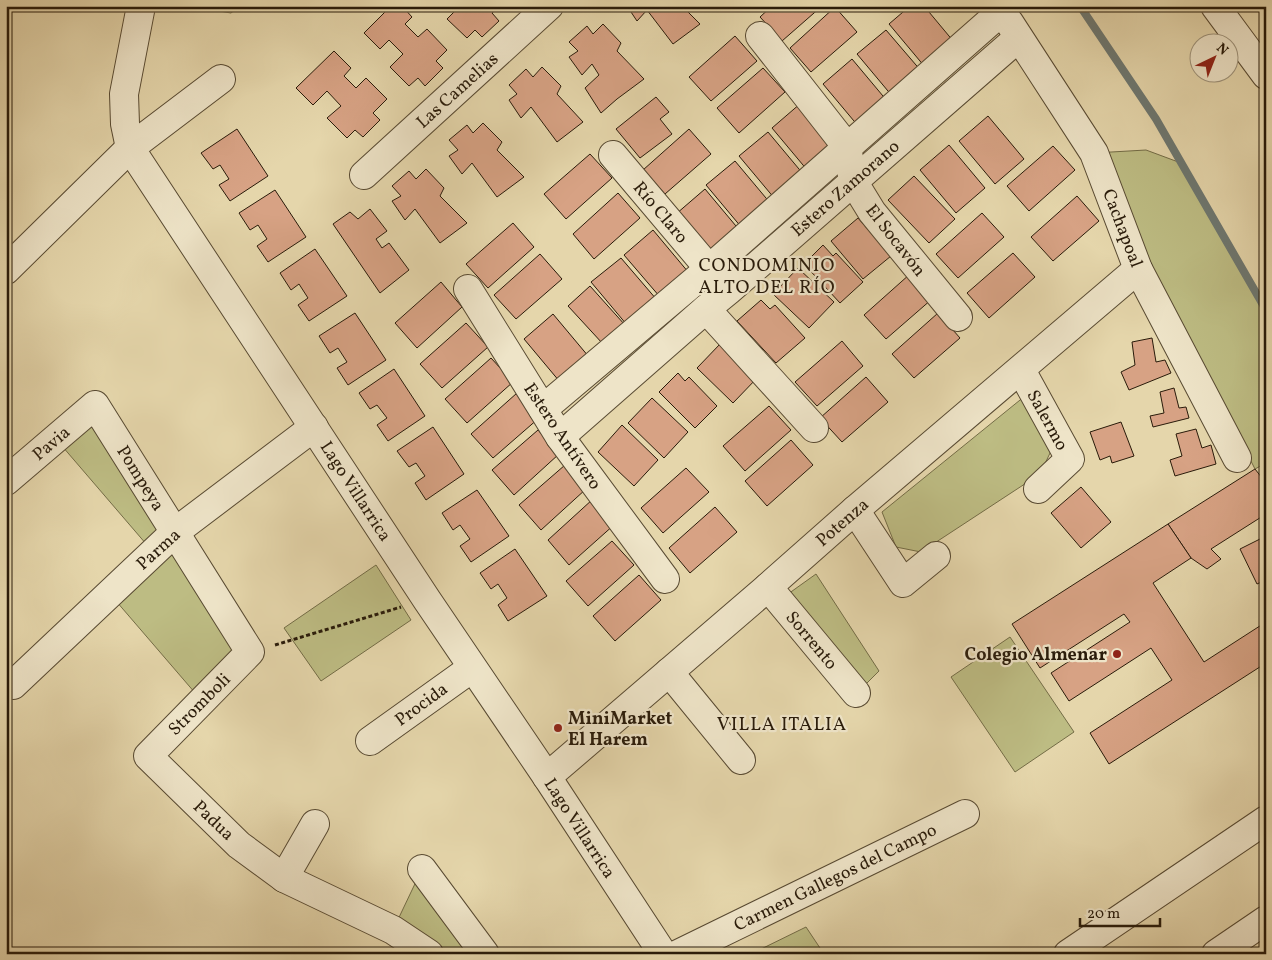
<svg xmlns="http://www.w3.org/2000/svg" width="1272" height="960" font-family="Vollkorn,serif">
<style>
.green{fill:#bdbc83;stroke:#736c46}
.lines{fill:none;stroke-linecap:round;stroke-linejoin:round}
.stream{stroke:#6e7871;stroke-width:8}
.building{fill:#d7a284;stroke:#291b0a}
.minor-casing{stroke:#584a32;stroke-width:30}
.path{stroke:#291b0a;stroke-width:3;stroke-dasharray:4 2.5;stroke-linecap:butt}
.minor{stroke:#eee4c8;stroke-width:28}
.poi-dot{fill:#8f2418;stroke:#eee4c8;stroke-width:2}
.labels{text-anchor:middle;stroke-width:4.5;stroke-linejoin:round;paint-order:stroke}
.street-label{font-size:18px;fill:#291b0a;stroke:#eee4c8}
.poi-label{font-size:18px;font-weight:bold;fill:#291b0a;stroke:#eee4c8;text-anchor:end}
.neighbourhood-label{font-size:19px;letter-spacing:1px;fill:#291b0a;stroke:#eee4c8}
</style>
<rect width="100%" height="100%" fill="#e5d6ab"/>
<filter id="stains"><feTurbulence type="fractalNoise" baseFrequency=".004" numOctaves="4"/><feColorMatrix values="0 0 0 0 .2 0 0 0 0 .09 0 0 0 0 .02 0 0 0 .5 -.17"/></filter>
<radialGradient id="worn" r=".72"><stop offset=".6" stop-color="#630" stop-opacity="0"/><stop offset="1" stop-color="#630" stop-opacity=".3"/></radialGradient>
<g class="green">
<polygon points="190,6 240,6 231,13"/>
<polygon points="1146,150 1181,163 1266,310 1266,463 1255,469 1094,153"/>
<polygon points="1025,396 1051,451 1040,474 921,552 896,547 882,512"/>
<polygon points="95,405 250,652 202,701 110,594 153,552 56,439"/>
<polygon points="376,565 411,620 321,681 284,628"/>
<polygon points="816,574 879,671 866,684 788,594"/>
<polygon points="1010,637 1074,732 1015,772 951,677"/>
<polygon points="422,869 485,954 429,954 393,930"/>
<polygon points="806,927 824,954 751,954"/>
</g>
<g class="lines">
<polyline class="stream" points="1080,6 1156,119 1266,310"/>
</g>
<g class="building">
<polygon points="391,6 402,6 412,17 405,24 418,37 427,29 447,50 436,61 443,68 425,86 418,78 409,86 390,67 403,54 389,40 380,49 364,33"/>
<polygon points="460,6 500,6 492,13 499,21 482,37 475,30 467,38 447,19"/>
<polygon points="627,6 682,6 700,24 673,44 647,10 637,21"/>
<polygon points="772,6 822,6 782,41 760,17"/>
<polygon points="910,6 924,6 954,42 925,67 889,24"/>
<polygon points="835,7 857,32 811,72 790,48"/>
<polygon points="603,24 621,43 617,51 644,79 617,99 601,113 585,88 599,75 592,64 582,75 569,57 578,51 569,42 587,26 593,34"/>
<polygon points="886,30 922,72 893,97 857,54"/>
<polygon points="735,36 757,61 711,101 689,77"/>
<polygon points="334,51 351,68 344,76 356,88 366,78 387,99 373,113 380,120 363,137 355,130 347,138 327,118 341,106 327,91 313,105 296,88"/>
<polygon points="852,59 888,102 859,127 823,84"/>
<polygon points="542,67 561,86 557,94 583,122 557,142 531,107 521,118 509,100 517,94 509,85 526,69 533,77"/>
<polygon points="763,68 785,92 739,133 717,108"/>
<polygon points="656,97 669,112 660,119 672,134 640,158 616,129"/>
<polygon points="801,103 837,146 808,171 772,128"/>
<polygon points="988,116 1024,159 995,184 959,141"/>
<polygon points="483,123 502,142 497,150 524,177 497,197 472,163 462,174 449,156 458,150 449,140 467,125 473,133"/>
<polygon points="237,129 268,176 230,201 219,185 229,179 220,165 213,169 201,153"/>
<polygon points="689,129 711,154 665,194 643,170"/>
<polygon points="768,132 804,175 775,199 739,156"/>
<polygon points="949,145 985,188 956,213 920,170"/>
<polygon points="1053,146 1075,170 1029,211 1007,186"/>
<polygon points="590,154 612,178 566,219 544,194"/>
<polygon points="735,161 771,204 742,228 706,185"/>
<polygon points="426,169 444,188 440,196 467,223 440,243 415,209 405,220 392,201 401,196 392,186 409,171 416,179"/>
<polygon points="914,176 955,219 929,243 888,200"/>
<polygon points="705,189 741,232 712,256 676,214"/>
<polygon points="275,190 306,237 268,262 257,246 267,239 258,225 250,230 239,213"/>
<polygon points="618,193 640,218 594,259 573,234"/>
<polygon points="1077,196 1099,221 1053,261 1031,237"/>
<polygon points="370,209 387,231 376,239 382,248 389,243 409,270 380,293 333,224 350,212 358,219"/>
<polygon points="982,213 1004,237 958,278 936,254"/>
<polygon points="858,218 891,256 863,279 831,241"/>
<polygon points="513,223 534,247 488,288 466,264"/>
<polygon points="653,230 689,273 660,297 624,255"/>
<polygon points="823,245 833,256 836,253 863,282 840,303 804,264"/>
<polygon points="315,249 347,296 309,321 298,305 308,298 299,284 291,290 280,273"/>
<polygon points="1013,253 1035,277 989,318 967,293"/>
<polygon points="540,254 562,279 516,319 494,295"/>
<polygon points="621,258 657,300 627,325 591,282"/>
<polygon points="798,268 834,302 809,328 773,294"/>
<polygon points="910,274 932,299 886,339 864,315"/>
<polygon points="441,282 462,307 417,348 395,323"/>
<polygon points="590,286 625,325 603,344 568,306"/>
<polygon points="761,300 770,309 775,305 805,338 776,363 737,321"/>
<polygon points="355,313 386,360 348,385 337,368 347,362 338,348 330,353 319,336"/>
<polygon points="938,313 960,338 914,378 892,354"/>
<polygon points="553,314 589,357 560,382 524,339"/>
<polygon points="466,323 488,347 442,388 420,364"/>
<polygon points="1152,338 1156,362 1165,360 1171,373 1129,390 1121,372 1135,365 1132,342"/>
<polygon points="842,341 863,366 817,406 795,382"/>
<polygon points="721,343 758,377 733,403 697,368"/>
<polygon points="491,358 513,382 467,423 445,399"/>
<polygon points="394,369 425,416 388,441 377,425 387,418 377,405 370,409 359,393"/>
<polygon points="678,373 685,381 689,377 717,406 695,428 659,392"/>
<polygon points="866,377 888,402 842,442 820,418"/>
<polygon points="1174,388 1179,408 1186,407 1189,418 1153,427 1150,416 1164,413 1160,392"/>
<polygon points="517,393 539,418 493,458 471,434"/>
<polygon points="652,398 688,432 664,458 628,423"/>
<polygon points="769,406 791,430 745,471 723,446"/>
<polygon points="1121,422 1134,456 1112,463 1110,456 1100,460 1090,432"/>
<polygon points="622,425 658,460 634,486 598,452"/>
<polygon points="433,427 464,474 426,500 415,483 425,476 416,463 409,467 397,451"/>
<polygon points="1196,429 1202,448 1211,445 1216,464 1175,476 1170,460 1182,456 1176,434"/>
<polygon points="538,430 559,454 514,495 492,470"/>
<polygon points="791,440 813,465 767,506 745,481"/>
<polygon points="565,465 586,489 541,530 519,505"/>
<polygon points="686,468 709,492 663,533 641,508"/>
<polygon points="1255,469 1266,483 1266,514 1211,549 1221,559 1207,569 1191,558 1168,524"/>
<polygon points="1081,487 1111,522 1081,548 1051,513"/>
<polygon points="477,490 509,536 471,562 460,546 470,539 460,525 453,530 442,513"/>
<polygon points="593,499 615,524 569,565 548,540"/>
<polygon points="715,507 737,532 690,573 669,548"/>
<polygon points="1168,524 1191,558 1153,583 1204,662 1266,622 1266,663 1109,764 1090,733 1172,680 1151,648 1069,701 1051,673 1130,622 1124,614 1040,668 1012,624"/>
<polygon points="1266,536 1266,580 1257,584 1240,549"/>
<polygon points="612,541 634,565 588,606 566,581"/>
<polygon points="515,549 547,596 508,621 498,605 507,598 498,584 491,589 480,573"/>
<polygon points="639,575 661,600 615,641 593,616"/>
</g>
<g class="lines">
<g class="minor-casing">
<g id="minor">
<polyline points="141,6 124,94 125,124 130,148 427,600 547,777 663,954"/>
<polyline points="1215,6 1266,75"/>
<polyline points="1009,22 1094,153 1138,269 1237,458"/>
<polyline points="760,36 847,147 853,181 872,212 958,317"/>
<polyline points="613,155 722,284"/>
<polyline points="364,175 549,6"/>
<polyline points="6,270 130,148 221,79"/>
<polyline points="468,289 560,437 665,579"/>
<polyline points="706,309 814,428"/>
<polyline points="1021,370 1070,459 1038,489"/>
<polyline points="543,409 709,269 1002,11"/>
<polyline points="560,437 706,309 728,291 1018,38"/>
<polyline points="6,481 95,405 250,652 148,756 239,845 284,878 393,930 429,954"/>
<polyline points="855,510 903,583 936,556"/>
<polyline points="768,587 856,693"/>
<polyline points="669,672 741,760"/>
<polyline points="13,685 175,532 314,427"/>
<polyline points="370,741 472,668"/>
<polyline points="547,777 768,587 855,510 1138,269"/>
<polyline points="422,869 485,954"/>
<polyline points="284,878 315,824"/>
<polyline points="678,954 965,814"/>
<polyline points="1068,954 1266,820"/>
<polyline points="1216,954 1266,920"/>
</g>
</g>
<polyline class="path" points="275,645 401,607"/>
<use href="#minor" class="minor"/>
</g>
<g class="poi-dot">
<circle cx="1117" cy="654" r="5"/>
<circle cx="558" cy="728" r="5"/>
</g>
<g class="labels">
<g class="street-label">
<text transform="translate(457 90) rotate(-42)" y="6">Las Camelias</text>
<text transform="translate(845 188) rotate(-41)" y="6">Estero Zamorano</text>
<text transform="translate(661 212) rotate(50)" y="6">Río Claro</text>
<text transform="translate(1123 228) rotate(69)" y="6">Cachapoal</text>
<text transform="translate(896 240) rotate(52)" y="6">El Socavón</text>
<text transform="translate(1048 420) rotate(61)" y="6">Salermo</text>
<text transform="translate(563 436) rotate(56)" y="6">Estero Antívero</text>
<text transform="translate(51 443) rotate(-40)" y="6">Pavia</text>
<text transform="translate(141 478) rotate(58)" y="6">Pompeya</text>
<text transform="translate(356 491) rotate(57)" y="6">Lago Villarrica</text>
<text transform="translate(842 522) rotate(-41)" y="6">Potenza</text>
<text transform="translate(158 549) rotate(-42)" y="6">Parma</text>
<text transform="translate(812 640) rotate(50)" y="6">Sorrento</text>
<text transform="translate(199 704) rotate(-45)" y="6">Stromboli</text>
<text transform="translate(421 704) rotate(-36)" y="6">Procida</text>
<text transform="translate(214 820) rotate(44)" y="6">Padua</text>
<text transform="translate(580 828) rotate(57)" y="6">Lago Villarrica</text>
<text transform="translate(835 877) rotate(-26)" y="6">Carmen Gallegos del Campo</text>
</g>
<g class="poi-label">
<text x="1107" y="660">Colegio Almenar</text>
<text x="568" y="724" text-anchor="start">MiniMarket<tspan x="568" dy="21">El Harem</tspan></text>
</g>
<g class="neighbourhood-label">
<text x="767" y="271">CONDOMINIO<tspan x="767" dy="22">ALTO DEL RÍO</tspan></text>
<text x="782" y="730">VILLA ITALIA</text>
</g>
</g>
<rect width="1272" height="960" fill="none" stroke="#e5d6ab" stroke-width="25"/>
<rect x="8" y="8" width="1257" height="945" fill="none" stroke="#291b0a" stroke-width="2.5"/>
<rect x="12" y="12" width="1247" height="935" fill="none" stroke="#291b0a"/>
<g transform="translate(1214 58) rotate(43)"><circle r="24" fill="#eee4c8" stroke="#9f947c"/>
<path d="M0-4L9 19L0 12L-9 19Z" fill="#8f2418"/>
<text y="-8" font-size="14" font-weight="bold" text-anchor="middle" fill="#291b0a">N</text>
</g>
<path d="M1080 918v8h80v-8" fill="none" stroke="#291b0a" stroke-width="2.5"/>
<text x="1087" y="918" font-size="15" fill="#291b0a" stroke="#eee4c8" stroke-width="4" paint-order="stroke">20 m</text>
<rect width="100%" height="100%" filter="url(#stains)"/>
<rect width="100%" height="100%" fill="url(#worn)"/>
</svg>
